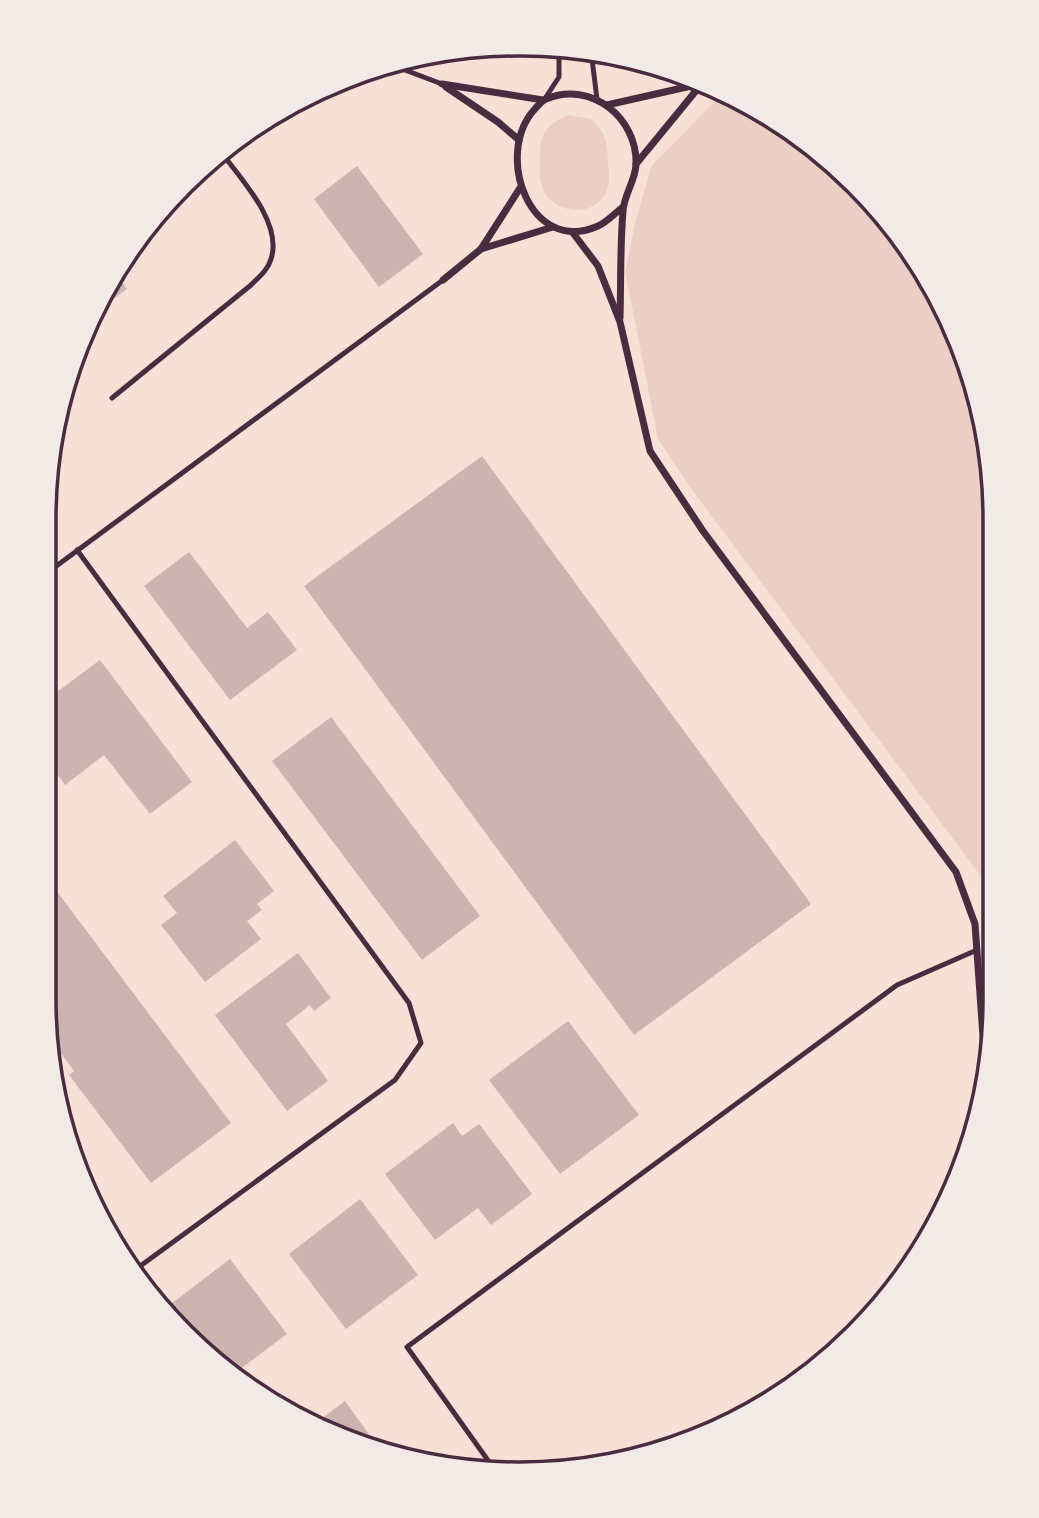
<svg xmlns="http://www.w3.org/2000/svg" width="1039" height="1518" font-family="'PT Serif',serif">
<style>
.green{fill:#ebcfc5}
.building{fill:#ccb4b1}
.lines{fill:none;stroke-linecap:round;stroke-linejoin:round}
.service{stroke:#4a2c40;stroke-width:5}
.minor{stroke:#4a2c40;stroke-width:7}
.rim{fill:none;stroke:#4a2c40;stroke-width:3.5}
</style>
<rect width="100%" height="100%" fill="#f7e1d7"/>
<g class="green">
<polygon points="724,92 783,124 856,183 915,255 959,337 986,426 995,519 989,887 695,494 658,439 625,271 636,219 652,165"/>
<path d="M568 115 592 119C606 133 608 144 608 163 609 172 610 181 607 190 595 221 548 214 541 183 539 175 540 165 540 156 540 134 547 124 568 115Z"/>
</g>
<g class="building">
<polygon points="357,166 423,254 379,287 314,199"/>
<polygon points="117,275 127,289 91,315 93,309"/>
<polygon points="482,456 811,904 634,1035 304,586"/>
<polygon points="189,552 247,628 268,612 297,650 230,700 144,586"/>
<polygon points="100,660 192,782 150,814 104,755 65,785 48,761 49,681 57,692"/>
<polygon points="331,717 480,916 422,960 272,761"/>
<polygon points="235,840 274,891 257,904 262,910 247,921 261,939 205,982 161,925 177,913 163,896"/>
<polygon points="46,877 231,1123 151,1183 69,1075 74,1071 51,1040 44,999"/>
<polygon points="298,953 331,998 314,1011 310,1005 286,1024 328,1081 287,1111 215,1015"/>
<polygon points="568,1021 639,1115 560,1174 489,1080"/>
<polygon points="453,1123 462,1136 479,1124 532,1194 491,1225 478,1208 435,1240 385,1174"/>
<polygon points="360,1199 418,1275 346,1329 289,1254"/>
<polygon points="230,1259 287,1334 231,1376 167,1307"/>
<polygon points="345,1401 379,1448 338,1438 314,1424"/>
</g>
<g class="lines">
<g class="service">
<polyline points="591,51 597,99"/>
<polyline points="389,64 442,84"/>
<polyline points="544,100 559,77 559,48"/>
<path d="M112 398 251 285C259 277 268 270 271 259 283 223 241 179 221 152"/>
<polyline points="77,550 409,1003 421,1043 395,1080 132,1272"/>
<polyline points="51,570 443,280"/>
<polyline points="497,1473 407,1347 897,985 977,950"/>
</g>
<g class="minor">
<polyline points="442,84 543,100"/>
<polyline points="446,87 498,122 519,140"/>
<polyline points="607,105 700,84"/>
<polyline points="636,164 704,81"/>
<polyline points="573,233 598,266 620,322 650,451 703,531 956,872 975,924 986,1079"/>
<polyline points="481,249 553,227"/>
<polyline points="443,280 481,249 520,188"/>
<path d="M620 318C621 282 620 246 623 211 624 195 635 181 636 165 638 118 591 80 546 99 541 101 538 106 534 110 494 155 530 256 598 226 607 222 615 213 623 207"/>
</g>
</g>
<path d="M0 0H1039V1518H0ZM519 56H520A463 463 0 0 1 983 519V999A463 463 0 0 1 520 1462H519A463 463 0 0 1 56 999V519A463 463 0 0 1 519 56Z" fill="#f1eae7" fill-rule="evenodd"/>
<path class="rim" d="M519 56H520A463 463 0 0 1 983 519V999A463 463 0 0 1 520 1462H519A463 463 0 0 1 56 999V519A463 463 0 0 1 519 56Z"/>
</svg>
